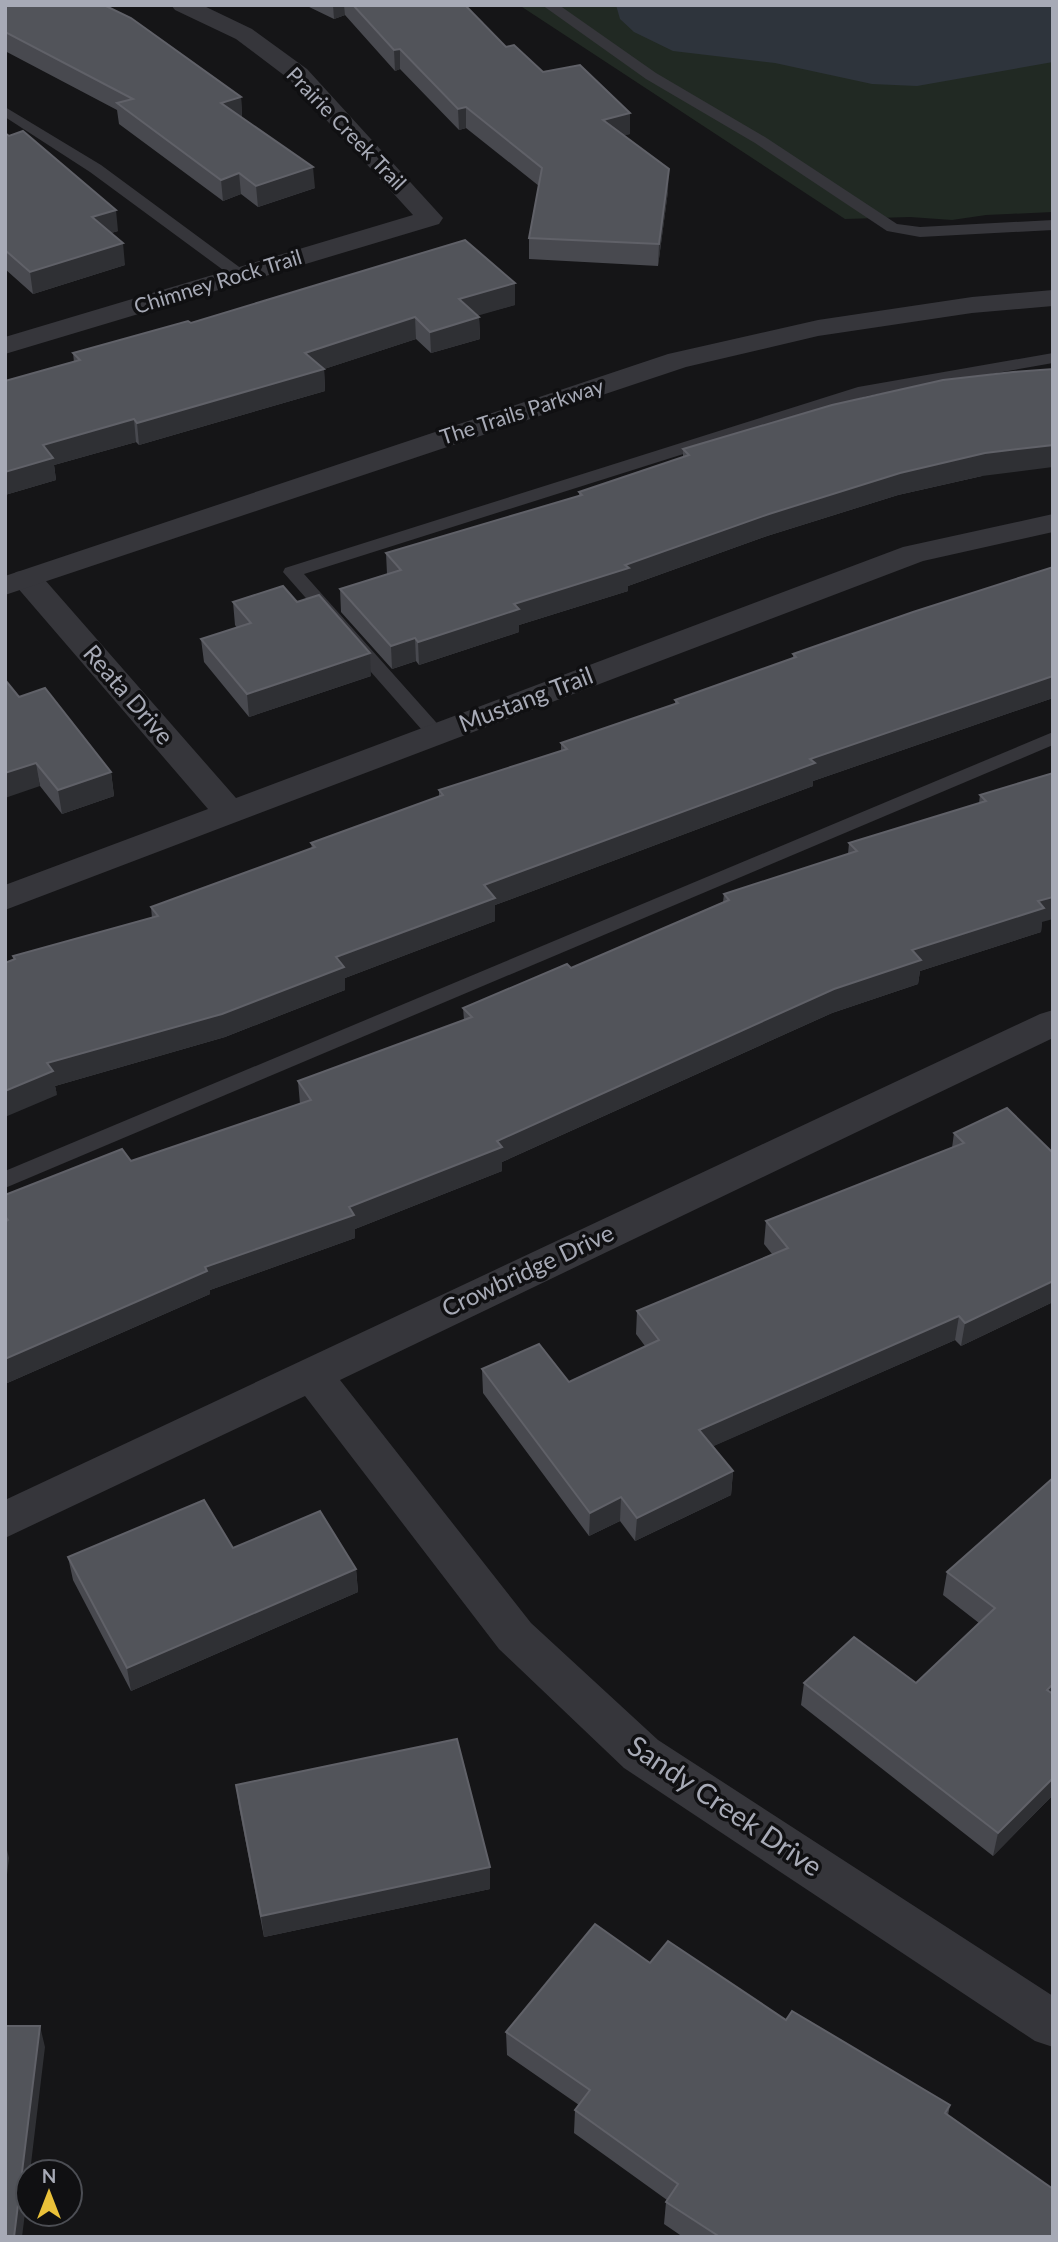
<svg xmlns="http://www.w3.org/2000/svg" width="1058" height="2242" font-family="Lato,sans-serif">
<style>
.green{fill:#212923}
.water{fill:#2e343c}
.lines{fill:none;stroke-linecap:round;stroke-linejoin:round}
.service{fill:#36363b;fill-rule:evenodd}
.minor{fill:#36363b;fill-rule:evenodd}
.tertiary{fill:#36363b;fill-rule:evenodd}
.wall{fill:#48494f}
.shaded-wall{fill:#2f3034}
.building{fill:#52545a;stroke:#606168;stroke-width:2}
.labels{text-anchor:middle;stroke-width:7;stroke-linejoin:round;paint-order:stroke}
.far-street-label{font-size:21px;fill:#a7aab6;stroke:#101012}
.street-label{font-size:24px;fill:#a7aab6;stroke:#101012}
.near-street-label{font-size:28px;fill:#a7aab6;stroke:#101012}
</style>
<rect width="100%" height="100%" fill="#151517"/>
<polygon class="green" points="519,5 1053,5 1053,212 986,215 952,220 910,217 845,219"/>
<polygon class="water" points="616,5 1053,5 1053,62 917,86 872,84 775,63 673,51 634,32 620,19"/>
<g class="lines">
<g class="service">
<polygon points="542,5 559,5 656,73 765,137 897,224 920,227 1053,220 1053,230 920,237 887,231 755,143 646,79"/>
<polygon points="5,107 101,165 246,272 248,275 246,278 234,278 90,172 5,117"/>
<polygon points="1053,353 1053,363 867,396 304,574 443,730 446,734 443,738 429,738 283,572 285,568 858,387"/>
<polygon points="1053,732 1053,745 5,1188 5,1171"/>
</g>
<g class="minor">
<polygon points="171,5 202,5 252,29 307,69 443,218 439,224 5,354 5,337 413,215 289,79 236,39 175,10"/>
<polygon points="1053,514 1053,532 923,561 5,910 5,885 208,809 16,586 11,579 16,572 27,570 38,572 236,798 903,547"/>
<polygon points="1053,1010 1053,1038 340,1380 531,1623 658,1740 1053,1996 1053,2047 1035,2041 624,1768 499,1649 305,1396 5,1538 5,1500 1040,1014"/>
</g>
<polygon class="tertiary" points="1053,290 1053,306 972,313 818,336 686,367 5,595 5,576 668,354 818,320 972,297"/>
</g>
<g class="wall">
<polygon points="5,5 241,97 242,118 315,188 258,207 241,194 223,201 119,124 117,110 5,51"/>
<polygon points="305,5 465,5 506,47 630,134 623,135 668,191 658,266 529,259 529,238 539,186 466,128 459,130 400,69 395,71 345,15 334,19"/>
<polygon points="5,133 118,231 111,233 125,265 33,294 5,269"/>
<polygon points="515,305 477,315 479,317 480,339 431,353 416,339 324,369 325,391 139,445 136,442 54,465 56,480 5,495 74,362 73,353 191,323"/>
<polygon points="683,449 982,476 898,495 767,536 628,586 628,591 519,625 519,632 419,665 416,661 392,669 341,612 340,589 387,574 386,553 579,496 579,492 683,457"/>
<polygon points="1053,567 1053,698 813,781 813,786 495,905 495,921 345,978 345,990 225,1037 55,1086 57,1095 13,956 152,918 151,907 312,849 311,843 439,797 439,790 561,751 561,743 675,704 675,700 793,658 793,654"/>
<polygon points="233,602 297,602 371,676 249,717 204,662 201,639 237,628 235,625"/>
<polygon points="19,697 111,772 114,796 62,814 40,786"/>
<polygon points="1053,773 1041,932 920,971 918,984 832,1013 502,1162 502,1171 355,1229 355,1238 210,1290 210,1294 5,1384 5,1195 131,1161 300,1104 298,1081 464,1020 463,1008 571,968 723,902 724,894 848,854 849,843 979,803 980,795"/>
<polygon points="954,1133 1053,1153 1053,1302 961,1346 955,1340 713,1446 733,1471 731,1495 635,1541 620,1521 589,1536 483,1393 482,1369 569,1382 645,1346 636,1334 637,1311 772,1254 764,1244 766,1221 952,1148"/>
<polygon points="1053,1478 1053,1795 993,1856 801,1705 804,1683 916,1683 979,1623 943,1595 947,1572"/>
<polygon points="233,1548 356,1569 358,1592 131,1691 73,1580 68,1557"/>
<polygon points="236,1785 490,1867 490,1889 264,1937 239,1807"/>
<polygon points="650,1963 786,2020 950,2105 948,2115 1053,2237 683,2237 664,2224 666,2202 667,2200 574,2133 575,2110 579,2105 507,2055 506,2032"/>
</g>
<g class="shaded-wall">
<polygon points="333,5 344,5 345,15 334,19"/>
<polygon points="400,49 400,69 395,71 394,50"/>
<polygon points="241,97 242,118 221,103"/>
<polygon points="466,107 466,128 459,130 458,109"/>
<polygon points="630,113 630,134 603,141 603,120"/>
<polygon points="313,167 315,188 258,207 256,186"/>
<polygon points="669,169 668,191 658,266 659,244"/>
<polygon points="239,173 241,194 223,201 221,180"/>
<polygon points="116,210 118,231 95,238 92,217"/>
<polygon points="123,243 125,265 33,294 30,272"/>
<polygon points="515,283 515,305 459,321 459,299"/>
<polygon points="415,317 416,339 312,373 324,369 325,391 139,445 137,423 305,353"/>
<polygon points="479,317 480,339 431,353 430,332"/>
<polygon points="134,419 136,442 54,465 56,480 5,495 5,472 43,445"/>
<polygon points="1053,445 1053,467 982,476 898,495 767,536 628,586 628,591 519,625 519,632 419,665 418,642 514,604 769,514 900,473 985,453"/>
<polygon points="415,638 416,661 392,669 391,646"/>
<polygon points="370,653 371,676 249,717 247,694"/>
<polygon points="1053,676 1053,698 813,781 813,786 495,905 495,921 345,978 345,990 225,1037 55,1086 57,1095 5,1117 5,1091 47,1063 336,957 484,885 810,759"/>
<polygon points="36,763 40,786 5,798 5,773"/>
<polygon points="111,772 114,796 62,814 58,790"/>
<polygon points="1053,897 1053,919 1042,922 1041,932 920,971 918,984 832,1013 502,1162 502,1171 355,1229 355,1238 210,1290 210,1294 5,1384 5,1359 205,1267 349,1207 497,1141 912,950 1038,901"/>
<polygon points="1053,1281 1053,1302 961,1346 965,1323"/>
<polygon points="959,1316 955,1340 698,1453 699,1430"/>
<polygon points="733,1471 731,1495 635,1541 637,1518"/>
<polygon points="621,1497 620,1521 589,1536 590,1513"/>
<polygon points="356,1569 358,1592 131,1691 127,1668"/>
<polygon points="1053,1684 1053,1701 1047,1690"/>
<polygon points="1053,1778 1053,1795 993,1856 998,1833"/>
<polygon points="5,1842 9,1858 5,1891"/>
<polygon points="490,1867 490,1889 264,1937 261,1916"/>
<polygon points="40,2026 45,2047 30,2172 28,2172 28,2189 22,2237 14,2237"/>
</g>
<g class="building">
<polygon points="5,5 104,5 131,18 241,97 221,103 313,167 256,186 239,173 221,180 117,103 133,99 5,32"/>
<polygon points="353,5 465,5 506,47 514,45 543,72 580,65 630,113 603,120 669,169 659,244 529,238 542,168 466,107 458,109 400,49 394,50"/>
<polygon points="23,131 116,210 92,217 123,243 30,272 5,250 5,133 9,136"/>
<polygon points="465,240 515,283 459,299 479,317 430,332 415,317 305,353 324,369 137,423 134,419 43,445 53,458 5,472 5,381 80,360 73,353 188,321 191,323"/>
<polygon points="1053,369 1053,445 985,453 900,473 769,514 625,565 629,568 514,604 519,609 418,642 415,638 391,646 340,589 401,570 386,553 582,495 579,492 689,455 683,449 832,405 943,380 1013,372"/>
<polygon points="1053,567 1053,676 810,759 815,763 484,885 495,898 336,957 344,967 222,1014 47,1063 53,1071 5,1091 5,963 15,959 13,956 158,916 151,907 315,847 311,843 443,795 439,790 567,749 561,743 678,703 675,700 796,657 793,654 913,612"/>
<polygon points="283,586 297,602 319,595 370,653 247,694 201,639 251,623 233,602"/>
<polygon points="6,681 19,697 45,688 111,772 58,790 36,763 5,773 5,682"/>
<polygon points="1053,773 1053,897 1038,901 1044,908 912,950 921,960 834,989 497,1141 502,1147 349,1207 354,1215 205,1267 207,1271 5,1359 5,1222 8,1220 5,1216 5,1195 122,1149 131,1161 311,1100 298,1081 472,1017 463,1008 567,964 571,968 729,900 724,894 857,851 849,843 986,801 980,795"/>
<polygon points="1007,1108 1053,1153 1053,1281 965,1323 959,1316 699,1430 733,1471 637,1518 621,1497 590,1513 482,1369 539,1344 569,1382 659,1340 637,1311 788,1248 766,1221 964,1143 954,1133"/>
<polygon points="1053,1478 1053,1684 1047,1690 1053,1694 1053,1778 998,1833 804,1683 854,1637 916,1683 995,1608 947,1572"/>
<polygon points="204,1500 233,1548 320,1511 356,1569 127,1668 68,1557"/>
<polygon points="457,1739 490,1867 261,1916 236,1785"/>
<polygon points="595,1924 650,1963 668,1941 786,2020 792,2011 950,2105 945,2113 1053,2189 1053,2237 720,2237 666,2202 678,2184 575,2110 590,2090 506,2032"/>
<polygon points="5,2026 40,2026 14,2237 5,2237"/>
</g>
<g class="labels">
<g class="far-street-label">
<text transform="translate(346 129) rotate(46)" y="7">Prairie Creek Trail</text>
<text transform="translate(218 282) rotate(-17)" y="7">Chimney Rock Trail</text>
<text transform="translate(522 412) rotate(-18)" y="7">The Trails Parkway</text>
</g>
<g class="street-label">
<text transform="translate(128 695) rotate(49)" y="8">Reata Drive</text>
<text transform="translate(526 700) rotate(-21)" y="8">Mustang Trail</text>
<text transform="translate(528 1271) rotate(-25)" y="8">Crowbridge Drive</text>
</g>
<g class="near-street-label">
<text transform="translate(725 1806) rotate(34)" y="10">Sandy Creek Drive</text>
</g>
</g>
<rect width="1058" height="2242" fill="none" stroke="#a7aab6" stroke-width="14"/>
<g transform="translate(49 2193)"><circle r="33" fill="#101012" stroke="#4c4e54" stroke-width="2"/>
<path d="M0-5L12 26L0 18L-12 26Z" fill="#eac139"/>
<text y="-10" font-size="19" font-weight="bold" text-anchor="middle" fill="#a7aab6">N</text>
</g>
</svg>
